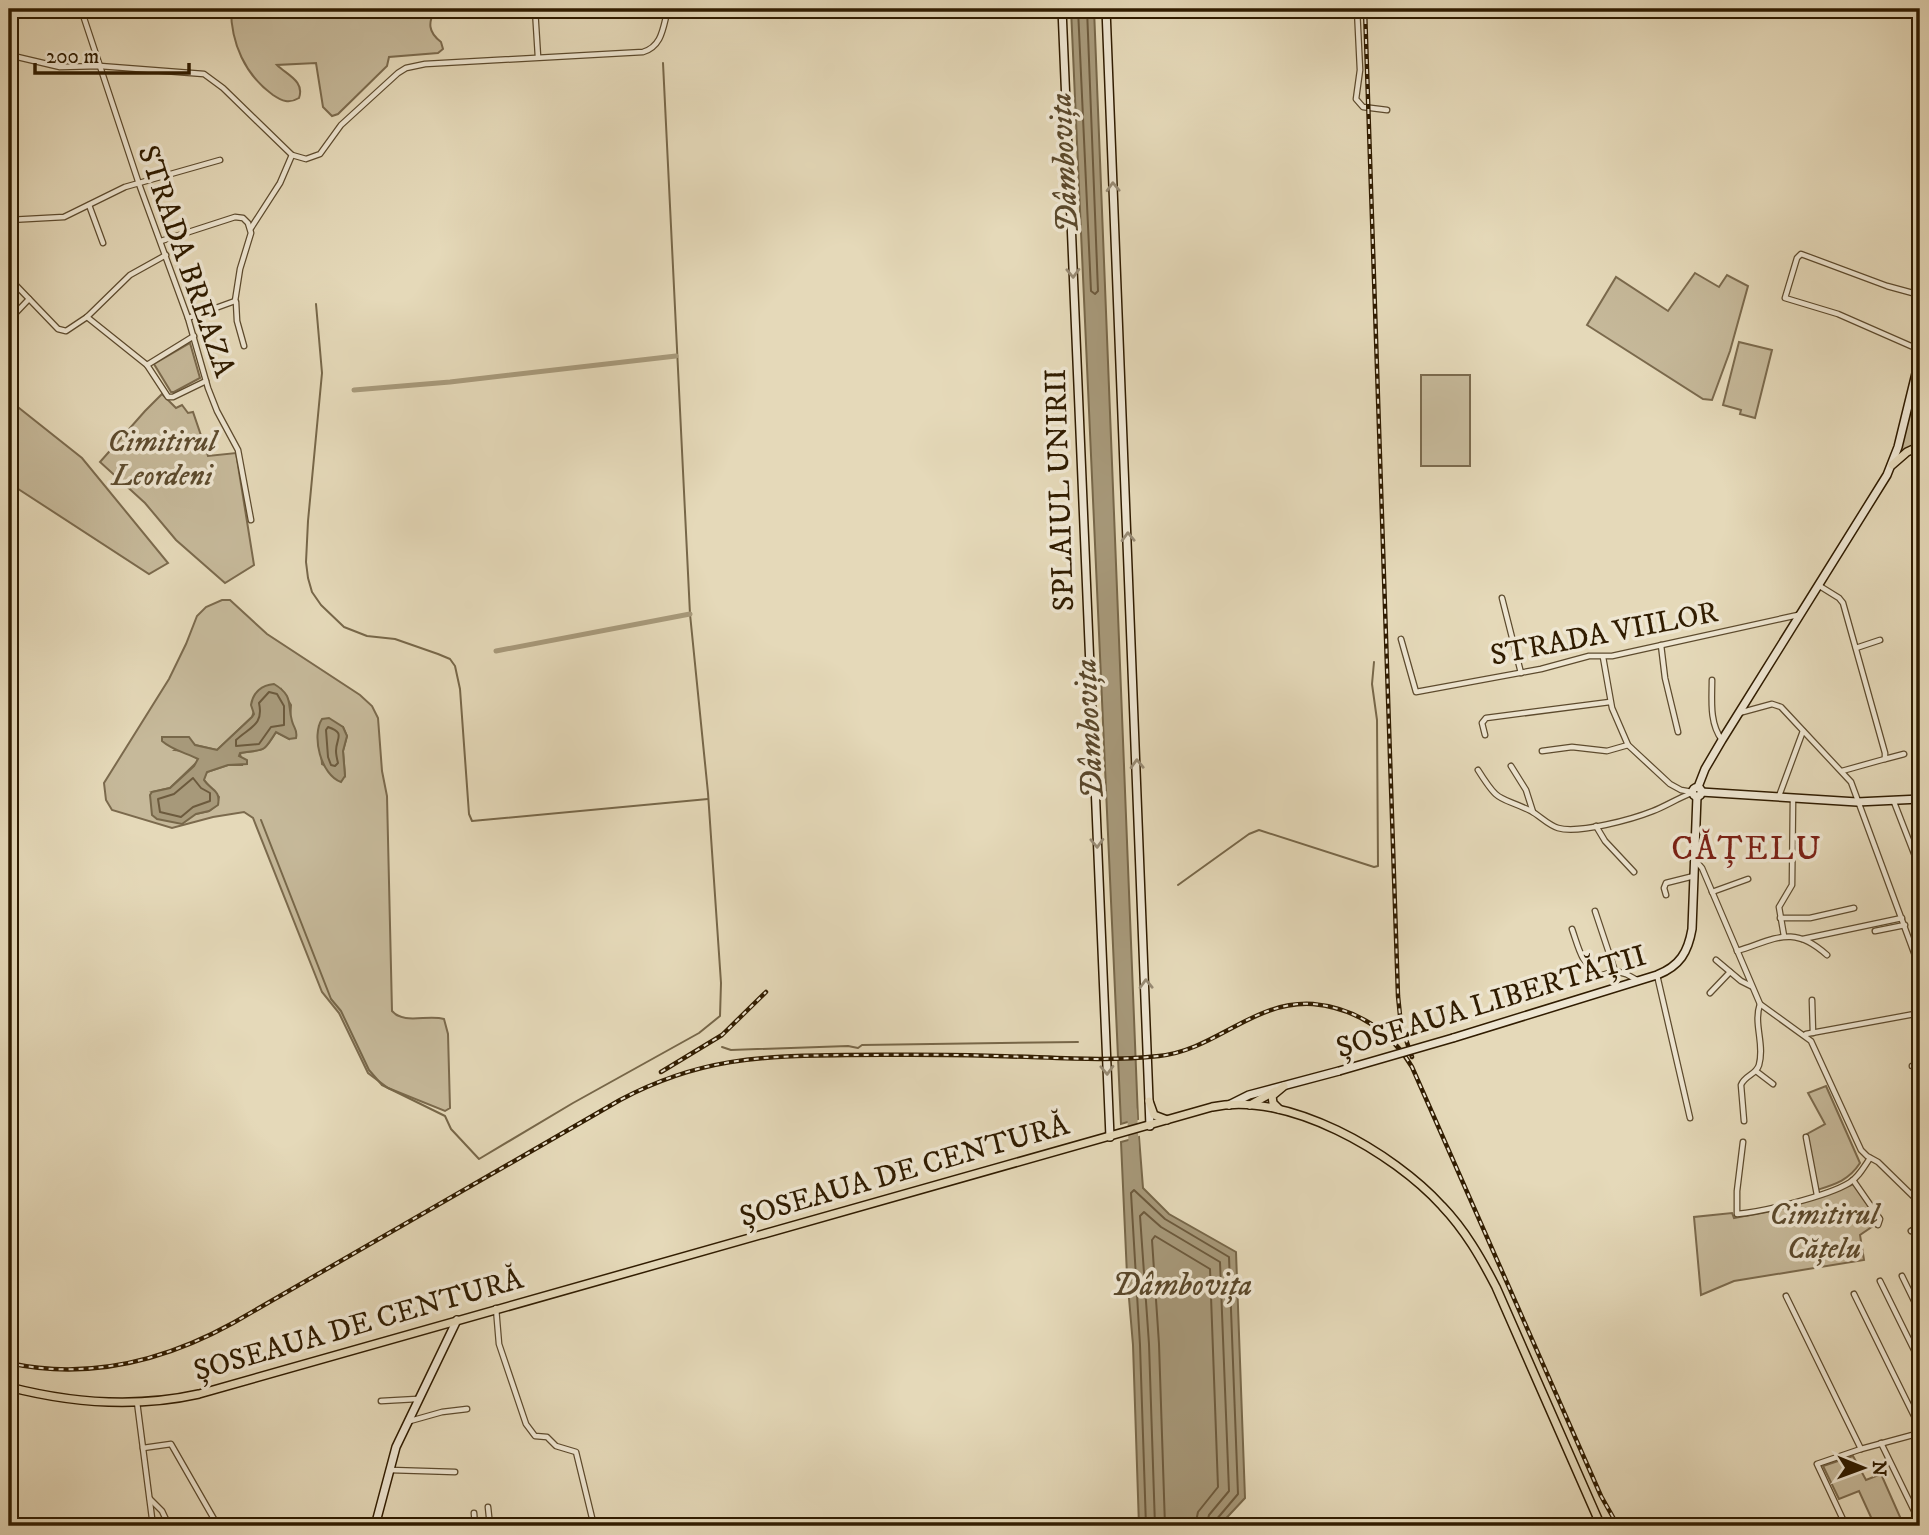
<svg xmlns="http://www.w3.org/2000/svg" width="1929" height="1535" font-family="'IM FELL DW Pica',serif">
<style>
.green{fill:#c6b99a;stroke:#7b6a4d;stroke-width:2;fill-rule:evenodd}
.water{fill:#a7997a;stroke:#776749;stroke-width:2}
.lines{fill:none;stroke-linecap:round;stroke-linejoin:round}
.shore{stroke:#6c5a3d;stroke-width:2}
.stream{stroke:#776749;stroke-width:2}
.canal{stroke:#a7997a;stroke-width:5}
.river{stroke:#a7997a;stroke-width:10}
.street-casing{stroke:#5d4b2e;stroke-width:7}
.secondary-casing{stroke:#301c00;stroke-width:10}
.primary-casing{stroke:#301c00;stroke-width:10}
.street{stroke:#eee6d2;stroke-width:4.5}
.secondary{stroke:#eee6d2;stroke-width:7}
.primary{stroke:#e5d9b9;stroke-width:7}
.rail-casing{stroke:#301c00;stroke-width:4.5}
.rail{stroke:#eee6d2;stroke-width:2;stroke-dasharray:5;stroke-linecap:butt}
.secondary-bridge-casing{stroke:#301c00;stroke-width:10;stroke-linecap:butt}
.secondary-bridge{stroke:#eee6d2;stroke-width:7}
.oneway{stroke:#988b74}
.labels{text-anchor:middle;stroke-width:7;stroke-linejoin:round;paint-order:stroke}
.street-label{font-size:30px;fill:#301c00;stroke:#eee6d2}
.park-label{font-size:30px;font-style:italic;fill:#5d4b2e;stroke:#eee6d2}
.water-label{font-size:32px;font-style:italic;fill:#5a482b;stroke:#eee6d2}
.quarter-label{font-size:33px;letter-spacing:2px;fill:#7a1f14;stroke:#eee6d2}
</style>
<rect width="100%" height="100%" fill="#e5d9b9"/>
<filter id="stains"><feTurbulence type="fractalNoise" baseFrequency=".00286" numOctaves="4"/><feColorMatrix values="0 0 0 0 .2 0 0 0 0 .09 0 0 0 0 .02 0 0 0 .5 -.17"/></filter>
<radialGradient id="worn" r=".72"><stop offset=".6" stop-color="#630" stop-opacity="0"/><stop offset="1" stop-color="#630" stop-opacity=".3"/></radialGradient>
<g class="green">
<path d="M231 9H435C428 23 428 32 441 42L443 49 438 53 389 57 387 66 338 114 332 116 323 107 316 63 277 65C287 75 305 81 299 98 289 104 282 101 273 95 245 75 231 43 231 9Z"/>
<polygon points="1695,273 1719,287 1727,275 1748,286 1730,351 1712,400 1703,399 1587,325 1616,277 1668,311"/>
<polygon points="1739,342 1772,350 1755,418 1740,414 1741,410 1723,405"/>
<polygon points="190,343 200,378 174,392 171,392 154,364"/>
<polygon points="1920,368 1920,443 1901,453 1900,450"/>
<rect x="1421" y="375" width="49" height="91"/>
<polygon points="162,394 176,408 182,405 188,413 193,412 208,456 236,453 254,565 225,583 176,540 145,503 100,462 145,411"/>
<polygon points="9,400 82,458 168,563 149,574 9,483"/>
<path d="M222 600H230L267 634 360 695 372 706 378 718 382 771 387 796 392 1011C404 1025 428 1014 444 1019L448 1034 450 1108 445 1111 388 1088 368 1073 339 1013 322 992 253 818 244 812 213 817 172 828 112 810 106 800 104 783 169 679 186 644 197 616 206 607ZM281 689 291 705 289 739 276 732C263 754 263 749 240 753L242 765H228L207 772 203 779 219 797 217 805 209 811 196 814 152 792 170 788 197 762 198 759 184 751 175 750 191 741 195 745 217 750 252 717 254 711ZM319 726 343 727 347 736 343 751 345 776 322 764Z"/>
<path d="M1826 1086 1860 1163C1849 1180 1836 1184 1817 1190L1807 1134 1825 1124 1808 1093Z"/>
<polygon points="1854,1184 1879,1222 1860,1235 1864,1260 1734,1281 1701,1295 1694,1217 1732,1213 1734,1218 1790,1207"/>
<polygon points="1853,1456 1866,1480 1881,1474 1904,1526 1875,1526 1859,1491 1839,1499 1823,1466"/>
</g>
<g class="water">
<polygon points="1071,9 1094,9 1138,1119 1121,1124"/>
<path d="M274 684C294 696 287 704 292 721 294 729 298 730 296 738L289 739 276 732C261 756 265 748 240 753L239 756 247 760V764L228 765 207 772 204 780C210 790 221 789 218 805L209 811 196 814 182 824 157 819 152 815 150 795 152 792 170 788 194 766 198 759C186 753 172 750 162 741V737H189L195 745 217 750 252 717 254 714 251 705C253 692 262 685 274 684Z"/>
<path d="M329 718 343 727 347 736 343 751 345 776 341 782C321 775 311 736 322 719Z"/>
<polygon points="1139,1137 1143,1188 1169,1214 1236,1252 1245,1498 1219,1526 1139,1526 1133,1345 1127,1275 1121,1142"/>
</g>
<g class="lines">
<g class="shore">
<polyline points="1078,9 1091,291 1095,294 1098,291 1087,9"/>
<path d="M269 692 277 694 284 706V725L271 727 259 744 236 746V740C250 727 264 725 259 703Z"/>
<path d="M328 727C346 733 336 738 336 751 336 755 337 759 338 763L335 766 331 765 328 757 326 730Z"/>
<polygon points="193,778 201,788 210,793 210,801 193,807 181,817 160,812 158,799 174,794"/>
<polyline points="1146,1526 1140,1345 1131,1193 1134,1190 1165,1219 1229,1257 1238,1494 1216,1520 1215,1526"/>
<polyline points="1155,1526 1149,1344 1140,1216 1144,1212 1161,1227 1220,1262 1229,1491 1209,1515 1206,1526"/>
<polyline points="1165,1526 1159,1344 1152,1240 1155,1236 1210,1269 1218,1487 1198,1512 1195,1526"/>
</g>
<g class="stream">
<polyline points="316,304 322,373 308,521 306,562 308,578 312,592 321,605 344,627 367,636 395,639 438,654 450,659 455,666 460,689 469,814 472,821 708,799"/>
<polyline points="261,820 331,999 341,1011 369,1070 382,1085 445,1116 451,1129 479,1159 573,1103 699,1033 720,1016 721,983 708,793 690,614 663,63"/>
<polyline points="1178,885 1249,834 1259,830 1374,867 1378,866 1377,720 1372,684 1374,662"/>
<polyline points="722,1047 731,1050 848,1046 858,1048 862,1045 1078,1042"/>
</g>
<g class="canal">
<polyline points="354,390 450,382 676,356"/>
<polyline points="496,651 690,614"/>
</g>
<polyline class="river" points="1132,1111 1134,1152"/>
<g class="street-casing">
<g id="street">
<polyline points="65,9 83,13"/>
<polyline points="81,9 139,184 188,318 208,388 217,411 238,450 251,520"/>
<polyline points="535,9 538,57"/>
<polyline points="1357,9 1360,70 1356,99 1363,107 1387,110"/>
<path d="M9 55 60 67 100 66 204 74 223 88 292 155 306 159 320 154 341 125 398 73 406 68 425 64 643 52C663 46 663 26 668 9"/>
<polyline points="89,205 103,243"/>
<polyline points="9,220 64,217 125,187 220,160"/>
<polyline points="251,228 280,183 292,155"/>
<polyline points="161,241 235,217 243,218 248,223 251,233 240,269 235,301 188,318"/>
<polyline points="9,278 58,329 66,331 87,317 130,275 166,255"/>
<polyline points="1920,295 1887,286 1801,254 1797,258 1785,298 1838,314 1920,350"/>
<polyline points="236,302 237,321 244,346"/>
<polyline points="87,317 147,365 168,397 173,397 206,381"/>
<polyline points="9,320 29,299"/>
<polyline points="147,365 194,336"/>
<polyline points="1818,585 1839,598 1843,603 1885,753 1885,759 1842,771"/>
<polyline points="1502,598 1521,673"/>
<polyline points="1401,639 1416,692 1541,669 1589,656 1612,656 1798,615"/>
<polyline points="1661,645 1665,678 1678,732"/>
<polyline points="1856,648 1880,640"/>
<polyline points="1603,657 1612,708 1628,745 1670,784 1681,790 1692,792"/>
<path d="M1712 680C1712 699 1709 723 1722 740"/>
<polyline points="1739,713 1772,704 1781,707 1851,782 1920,969"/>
<polyline points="1485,735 1482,723 1486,718 1610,702"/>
<polyline points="1542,751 1572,747 1607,751 1628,745"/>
<polyline points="1885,759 1904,754"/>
<polyline points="1511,766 1526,790 1533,812"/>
<path d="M1478 770C1500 805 1498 795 1531 811 1540 816 1548 825 1558 828 1579 834 1633 819 1653 811 1666 806 1678 798 1692 793"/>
<polyline points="1779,796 1803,731"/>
<polyline points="1894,802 1920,869"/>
<polyline points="1596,826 1605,841 1634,872"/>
<polyline points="1695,860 1702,868 1760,1004 1811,1041 1861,1150 1867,1156 1878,1162 1920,1203"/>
<polyline points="1712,892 1748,879"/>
<polyline points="1666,895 1664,888 1666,883 1694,876"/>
<polyline points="1595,911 1615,971"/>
<polyline points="1780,918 1810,918 1854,908"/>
<path d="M1572 929C1579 949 1581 963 1599 976L1615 971 1626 974 1637 980"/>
<polyline points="1875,931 1905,925"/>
<polyline points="1784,936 1779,907 1792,885 1793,798"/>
<polyline points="1803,939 1902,918"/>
<path d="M1737 951C1776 939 1793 924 1827 955"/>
<polyline points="1716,960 1741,981 1751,986"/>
<polyline points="1657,975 1690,1118"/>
<polyline points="1710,993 1730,972"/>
<polyline points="1812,1000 1813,1033"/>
<polyline points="1806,1034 1920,1013"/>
<polyline points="1912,1066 1920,1066"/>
<polyline points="1756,1071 1773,1084"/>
<path d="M1744 1121 1741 1085C1745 1075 1756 1075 1759 1065 1765 1044 1753 1024 1760 1004"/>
<polyline points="1806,1137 1817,1195"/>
<path d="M1743 1142 1737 1191V1214C1762 1212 1828 1196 1849 1183 1858 1178 1864 1167 1870 1158"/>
<polyline points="1853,1180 1880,1219 1878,1225"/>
<polyline points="1911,1231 1920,1225"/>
<polyline points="1902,1276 1920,1313"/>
<polyline points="1880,1281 1920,1362"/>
<polyline points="1854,1294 1920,1428"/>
<polyline points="1786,1296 1861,1449"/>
<polyline points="496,1308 499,1344 526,1424 535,1436 547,1437 556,1446 576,1452 594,1526"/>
<polyline points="381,1401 417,1399"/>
<polyline points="137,1402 153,1526"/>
<polyline points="410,1421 442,1412 467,1409"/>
<polyline points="1881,1443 1920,1523"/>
<polyline points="143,1448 171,1444 218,1526"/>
<polyline points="390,1470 455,1472"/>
<polyline points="150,1499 162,1511 169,1526"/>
<polyline points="488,1507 490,1526"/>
<polyline points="474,1513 475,1526"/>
<polyline points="1846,1526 1817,1464 1861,1449 1920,1433"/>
</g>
</g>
<g class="secondary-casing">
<g id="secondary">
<polyline points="1062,9 1110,1137"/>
<polyline points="1106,9 1150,1126"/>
<polyline points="1698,787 1705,769 1722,740 1887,475 1898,447 1920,357"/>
<circle cx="1697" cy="792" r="4.5"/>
<polyline points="1701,792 1857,802 1920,799"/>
<path d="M1453 1038 1657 975C1680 966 1688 952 1692 929L1697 796"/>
<polyline points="1229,1105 1249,1095 1339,1071"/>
<polyline points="375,1526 396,1447 457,1320"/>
</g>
</g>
<g class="primary-casing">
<g id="primary">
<polyline points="1892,465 1907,452 1920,446"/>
<polyline points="1149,1101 1154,1115 1167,1120"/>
<polyline points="1250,1105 1275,1091"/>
<polyline points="1279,1109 1273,1103 1272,1096 1284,1086"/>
<path d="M9 1387C71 1403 136 1408 199 1394L1212 1107C1287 1090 1394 1153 1442 1206 1465 1230 1481 1258 1496 1287L1601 1526"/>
</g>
</g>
<use href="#street" class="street"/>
<use href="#secondary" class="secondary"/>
<use href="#primary" class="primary"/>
<g class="rail-casing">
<g id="rail">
<polyline points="1365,9 1398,996 1401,1025 1412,1057"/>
<polyline points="661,1072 722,1035 766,992"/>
<path d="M9 1363C87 1380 164 1361 233 1323L620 1100C699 1058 760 1056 846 1055 896 1055 945 1054 995 1056 1049 1057 1105 1062 1159 1056 1216 1050 1254 1000 1313 1004 1355 1008 1391 1031 1412 1067L1601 1496 1618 1526"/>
</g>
</g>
<use href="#rail" class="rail"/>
<g class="secondary-bridge-casing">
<polyline id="secondary-bridge" points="1339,1071 1453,1038"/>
</g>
<use href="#secondary-bridge" class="secondary-bridge"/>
</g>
<defs><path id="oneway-chevron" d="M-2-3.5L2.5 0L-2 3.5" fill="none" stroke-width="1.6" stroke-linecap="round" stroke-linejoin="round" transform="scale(1.75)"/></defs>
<g class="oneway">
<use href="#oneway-chevron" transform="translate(1113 187) rotate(-92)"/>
<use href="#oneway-chevron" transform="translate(1073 273) rotate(88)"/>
<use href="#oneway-chevron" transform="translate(1128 537) rotate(-92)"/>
<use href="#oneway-chevron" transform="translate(1137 764) rotate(-92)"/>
<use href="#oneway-chevron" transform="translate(1097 843) rotate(88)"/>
<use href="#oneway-chevron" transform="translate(1146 984) rotate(-92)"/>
<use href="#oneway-chevron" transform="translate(1107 1070) rotate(88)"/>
</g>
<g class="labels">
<g class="street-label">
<text transform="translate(187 261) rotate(71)" y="10">STRADA BREAZA</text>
<text transform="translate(1059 490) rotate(-92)" y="10">SPLAIUL UNIRII</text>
<text transform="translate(1604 633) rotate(-11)" y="10">STRADA VIILOR</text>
<text transform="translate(1491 1001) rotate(-17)" y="10">ȘOSEAUA LIBERTĂȚII</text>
<text transform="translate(904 1170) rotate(-16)" y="10">ȘOSEAUA DE CENTURĂ</text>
<text transform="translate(358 1324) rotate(-16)" y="10">ȘOSEAUA DE CENTURĂ</text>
</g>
<g class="park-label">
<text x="162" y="451">Cimitirul<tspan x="162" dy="34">Leordeni</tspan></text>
<text x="1824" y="1224">Cimitirul<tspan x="1824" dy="34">Cățelu</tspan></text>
</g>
<g class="water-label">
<text transform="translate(1063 163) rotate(-93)" y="11">Dâmbovița</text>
<text transform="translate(1088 729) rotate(-93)" y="11">Dâmbovița</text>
<text x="1182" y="1295">Dâmbovița</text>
</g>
<g class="quarter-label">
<text x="1747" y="859">CĂȚELU</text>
</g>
</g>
<rect width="1929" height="1535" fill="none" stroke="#e5d9b9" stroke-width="35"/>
<rect x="10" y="10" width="1908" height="1514" fill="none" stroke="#301c00" stroke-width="3.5"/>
<rect x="18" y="18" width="1894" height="1500" fill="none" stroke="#301c00" stroke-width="2"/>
<g transform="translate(1863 1468) rotate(91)" stroke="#eee6d2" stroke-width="5" paint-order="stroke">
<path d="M0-5L12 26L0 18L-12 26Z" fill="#301c00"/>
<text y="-10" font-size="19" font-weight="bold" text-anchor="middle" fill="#301c00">N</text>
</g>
<path d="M35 63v10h154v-10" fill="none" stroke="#301c00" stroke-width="3.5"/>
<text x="46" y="63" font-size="21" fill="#301c00" stroke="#eee6d2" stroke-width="5" paint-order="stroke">200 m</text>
<rect width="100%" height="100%" filter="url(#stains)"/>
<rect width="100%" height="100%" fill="url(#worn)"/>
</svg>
